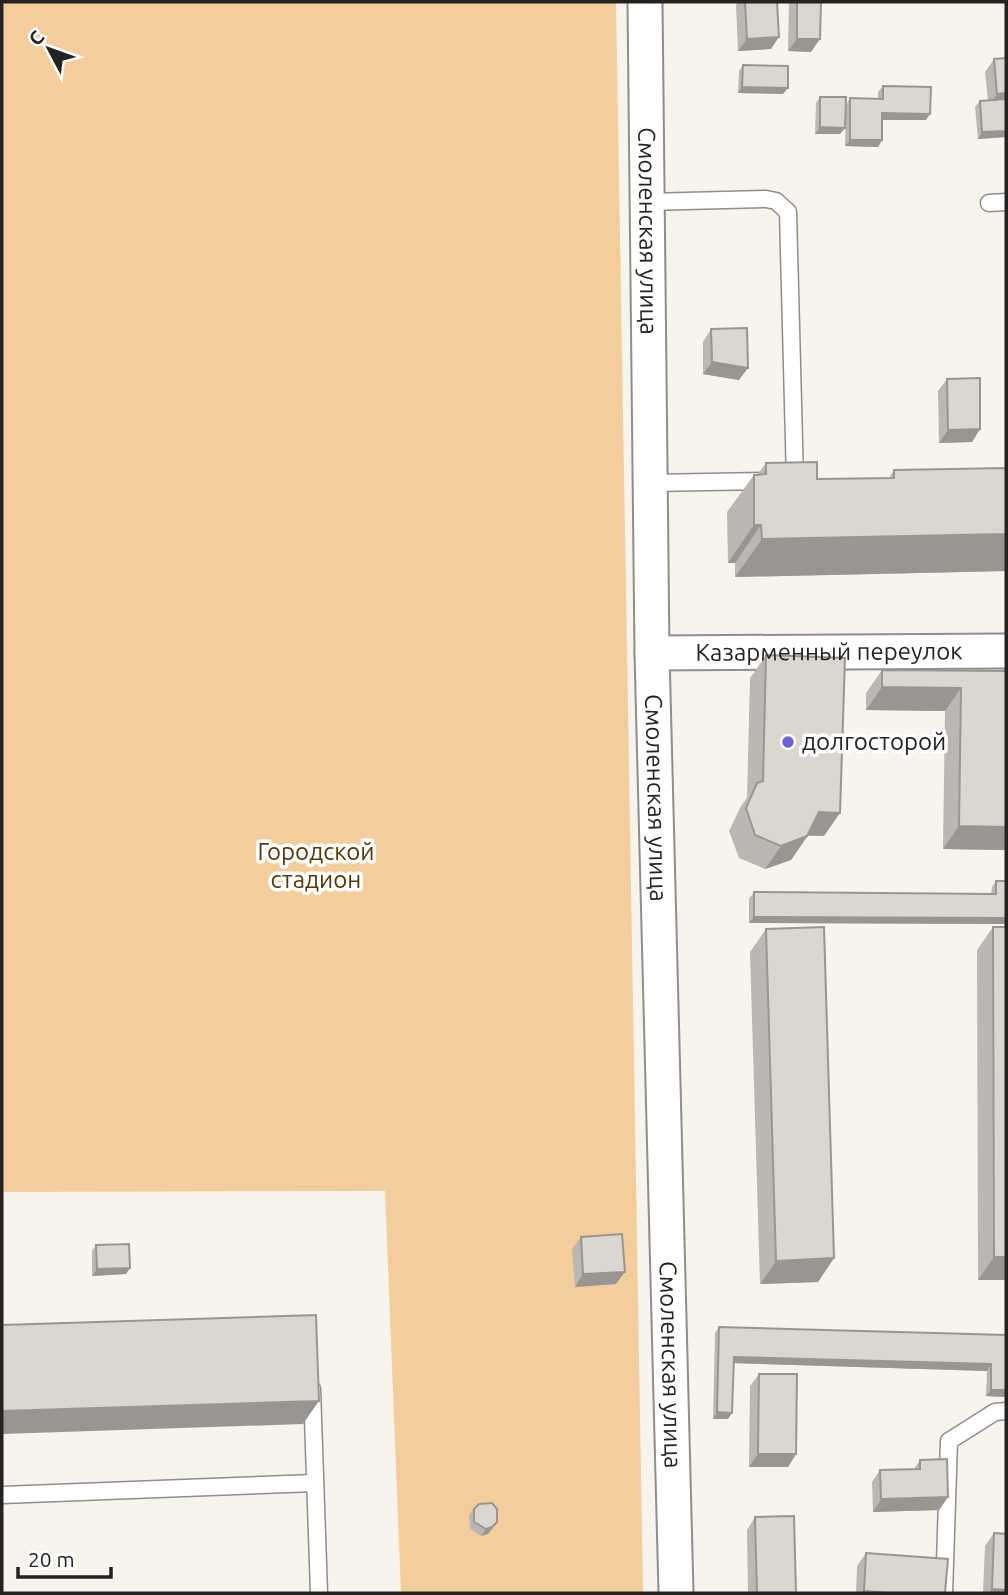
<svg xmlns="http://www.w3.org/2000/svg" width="1008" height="1595" font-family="Ubuntu,sans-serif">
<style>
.green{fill:#f3ce9c}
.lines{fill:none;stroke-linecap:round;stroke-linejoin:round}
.lane-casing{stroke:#918d87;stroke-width:19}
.street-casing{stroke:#918d87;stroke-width:37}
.lane{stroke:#fff;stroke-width:16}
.street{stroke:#fff;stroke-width:33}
.wall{fill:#bbb8b3}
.shaded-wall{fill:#999692}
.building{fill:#dad6d0;stroke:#999692;stroke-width:2}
.poi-dot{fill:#6f60da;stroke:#fff;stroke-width:2.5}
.labels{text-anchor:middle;stroke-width:7;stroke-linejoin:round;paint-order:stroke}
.street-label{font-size:24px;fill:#242321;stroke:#fff}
.poi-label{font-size:24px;fill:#242321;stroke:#fff;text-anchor:start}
.park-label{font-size:24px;fill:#563908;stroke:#fff}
</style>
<rect width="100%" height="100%" fill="#f7f3ed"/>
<polygon class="green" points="2,2 616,2 643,1593 401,1593 385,1191 2,1192"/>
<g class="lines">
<g class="lane-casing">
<g id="lane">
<polyline points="647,202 766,199 776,201 788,212 795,480"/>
<polyline points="989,203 1006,202"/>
<polyline points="651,483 769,481"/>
<polyline points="312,1389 319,1593"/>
<polyline points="2,1495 315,1483"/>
<polyline points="944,1593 949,1441 995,1412 1006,1411"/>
</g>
</g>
<g class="street-casing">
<g id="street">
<path id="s1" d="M645 2 652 653 676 1593"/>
<path id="s2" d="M652 653 1006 651"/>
</g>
</g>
<use href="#lane" class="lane"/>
<use href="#street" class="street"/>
</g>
<g class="wall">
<polygon points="738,2 777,2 771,49 738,51 736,5"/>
<polygon points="789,2 821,2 811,52 788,51"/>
<polygon points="994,59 1006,137 978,139 975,107 980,101 988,100 985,72"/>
<polygon points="743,65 783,94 738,93 739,71"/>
<polygon points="883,86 926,120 882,120 882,140 878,147 845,146 846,105 850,98 878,98 878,92"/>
<polygon points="820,97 845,128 840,134 815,134 816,103"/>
<polygon points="711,329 739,380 703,374 703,342"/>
<polygon points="947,379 980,429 972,442 939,443 938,391"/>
<polygon points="766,463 817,479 889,478 894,470 1006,468 1006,571 735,577 735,563 728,563 727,512 754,475 758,474"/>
<polygon points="766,655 824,836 808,836 791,860 765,869 739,858 729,831 741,806 747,798 750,678"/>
<polygon points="882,670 1006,671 1006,850 943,849 945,711 866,710 866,693"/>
<polygon points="996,881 1006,924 749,923 749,899 754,892 991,894 992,887"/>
<polygon points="993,927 1006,927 1006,1280 978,1280 977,950"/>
<polygon points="766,929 834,1258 818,1282 760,1284 750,952"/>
<polygon points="581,1237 616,1284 575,1287 572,1249"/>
<polygon points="96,1245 126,1274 92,1276 92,1251"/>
<polygon points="719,1327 1006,1335 1006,1397 986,1396 987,1371 734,1363 728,1419 713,1419 715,1333"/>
<polygon points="759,1374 796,1454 788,1467 749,1467 750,1386"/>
<polygon points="920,1460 948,1497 939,1510 873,1512 872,1482 880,1470 914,1469"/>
<polygon points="474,1509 493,1528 488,1534 481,1536 470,1529 469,1515"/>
<polygon points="755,1517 796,1593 748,1593 747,1530"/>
<polygon points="994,1533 1006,1593 983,1593 985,1546"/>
<polygon points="866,1553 945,1593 856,1593 857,1566"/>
</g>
<g class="shaded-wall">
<polygon points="779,37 771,49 738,51 747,39"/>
<polygon points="797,39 820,39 811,52 788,51"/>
<polygon points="742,87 788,88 783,94 738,93"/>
<polygon points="1006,93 1006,105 988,106 997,94"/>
<polygon points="882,113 930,114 926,120 878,120"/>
<polygon points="820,127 845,128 840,134 815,134"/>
<polygon points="1006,131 1006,137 978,139 982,132"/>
<polygon points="850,140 882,140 878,147 845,146"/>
<polygon points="712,362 748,368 739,380 703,374"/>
<polygon points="980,429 972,442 939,443 948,430"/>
<polygon points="754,525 761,525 735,563 728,563"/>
<polygon points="1006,534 1006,571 735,577 762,539"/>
<polygon points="882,687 961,688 945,711 866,710"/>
<polygon points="819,812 840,813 824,836 802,835"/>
<polygon points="959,826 1006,827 1006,850 943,849"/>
<polygon points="807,836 791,860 765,869 781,846"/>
<polygon points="754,917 1006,918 1006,924 749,923"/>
<polygon points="994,1257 1006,1257 1006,1280 978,1280"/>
<polygon points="834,1258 818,1282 760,1284 776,1261"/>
<polygon points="130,1268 126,1274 92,1276 97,1269"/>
<polygon points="625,1272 616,1284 575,1287 583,1274"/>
<polygon points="734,1357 991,1364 987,1371 730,1363"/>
<polygon points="991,1390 1006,1390 1006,1397 986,1396"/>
<polygon points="319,1401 303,1424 2,1434 2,1411"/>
<polygon points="717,1412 732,1413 728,1419 713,1419"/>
<polygon points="758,1454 796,1454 788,1467 749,1467"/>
<polygon points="948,1497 939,1510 873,1512 881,1499"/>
<polygon points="497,1522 488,1534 481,1536 486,1529"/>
<polygon points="992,1589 1006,1590 1006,1593 989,1593"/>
</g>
<g class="building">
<polygon points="745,2 777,2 779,37 747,39"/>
<polygon points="797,2 821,2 820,39 797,39"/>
<polygon points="1006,58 1006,93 997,94 994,59"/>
<polygon points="743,65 788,66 788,88 742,87"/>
<polygon points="883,86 931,87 930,114 882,113 882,140 850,140 850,98 883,99"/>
<polygon points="820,97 846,97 845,128 820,127"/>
<polygon points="1006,99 1006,131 982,132 980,101"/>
<polygon points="747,328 748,368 712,362 711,329"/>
<polygon points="980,378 980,429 948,430 947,379"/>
<polygon points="817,462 817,479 894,478 894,470 1006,468 1006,534 762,539 761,525 754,525 754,475 766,474 766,463"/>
<polygon points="766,655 845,658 840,813 819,812 807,836 781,846 755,835 746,808 757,783 763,781"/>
<polygon points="882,670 1006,671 1006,827 959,826 961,688 882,687"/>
<polygon points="996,881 1006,881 1006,918 754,917 754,892 996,894"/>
<polygon points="824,927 834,1258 776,1261 766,929"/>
<polygon points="993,927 1006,927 1006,1257 994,1257"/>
<polygon points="622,1234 625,1272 583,1274 581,1237"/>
<polygon points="129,1244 130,1268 97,1269 96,1245"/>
<polygon points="316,1315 319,1401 2,1411 2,1325"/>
<polygon points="719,1327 1006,1335 1006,1390 991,1390 991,1364 734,1357 732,1413 717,1412"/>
<polygon points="759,1374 797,1374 796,1454 758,1454"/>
<polygon points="947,1459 948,1497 881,1499 880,1470 920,1469 920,1460"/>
<polygon points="492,1503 497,1509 497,1522 492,1527 486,1529 474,1522 474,1509 479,1504"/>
<polygon points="794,1516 796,1593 757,1593 755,1517"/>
<polygon points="994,1533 1006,1534 1006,1590 992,1589"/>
<polygon points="866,1553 948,1559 945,1593 890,1593 864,1591"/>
</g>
<circle class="poi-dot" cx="788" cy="742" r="7"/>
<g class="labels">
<g class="street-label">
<text dy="8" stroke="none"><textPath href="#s1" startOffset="229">Смоленская улица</textPath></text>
<text dy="8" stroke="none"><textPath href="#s2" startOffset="177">Казарменный переулок</textPath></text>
<text dy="8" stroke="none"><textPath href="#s1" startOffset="796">Смоленская улица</textPath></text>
<text dy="8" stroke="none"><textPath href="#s1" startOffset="1363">Смоленская улица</textPath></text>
</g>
<g class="poi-label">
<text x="802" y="750">долгосторой</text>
</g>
<g class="park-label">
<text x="316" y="860">Городской<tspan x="316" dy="28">стадион</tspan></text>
</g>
</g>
<rect width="1008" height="1595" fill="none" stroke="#242321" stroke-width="7"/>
<g transform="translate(49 49) rotate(311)" stroke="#ffffff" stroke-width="5" paint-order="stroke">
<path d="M0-5L12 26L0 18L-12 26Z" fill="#242321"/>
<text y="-10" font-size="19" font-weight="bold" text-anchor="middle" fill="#242321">С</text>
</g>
<path d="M18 1567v10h93v-10" fill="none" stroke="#242321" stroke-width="3.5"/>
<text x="28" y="1567" font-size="21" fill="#242321" stroke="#ffffff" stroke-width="5" paint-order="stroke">20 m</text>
</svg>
